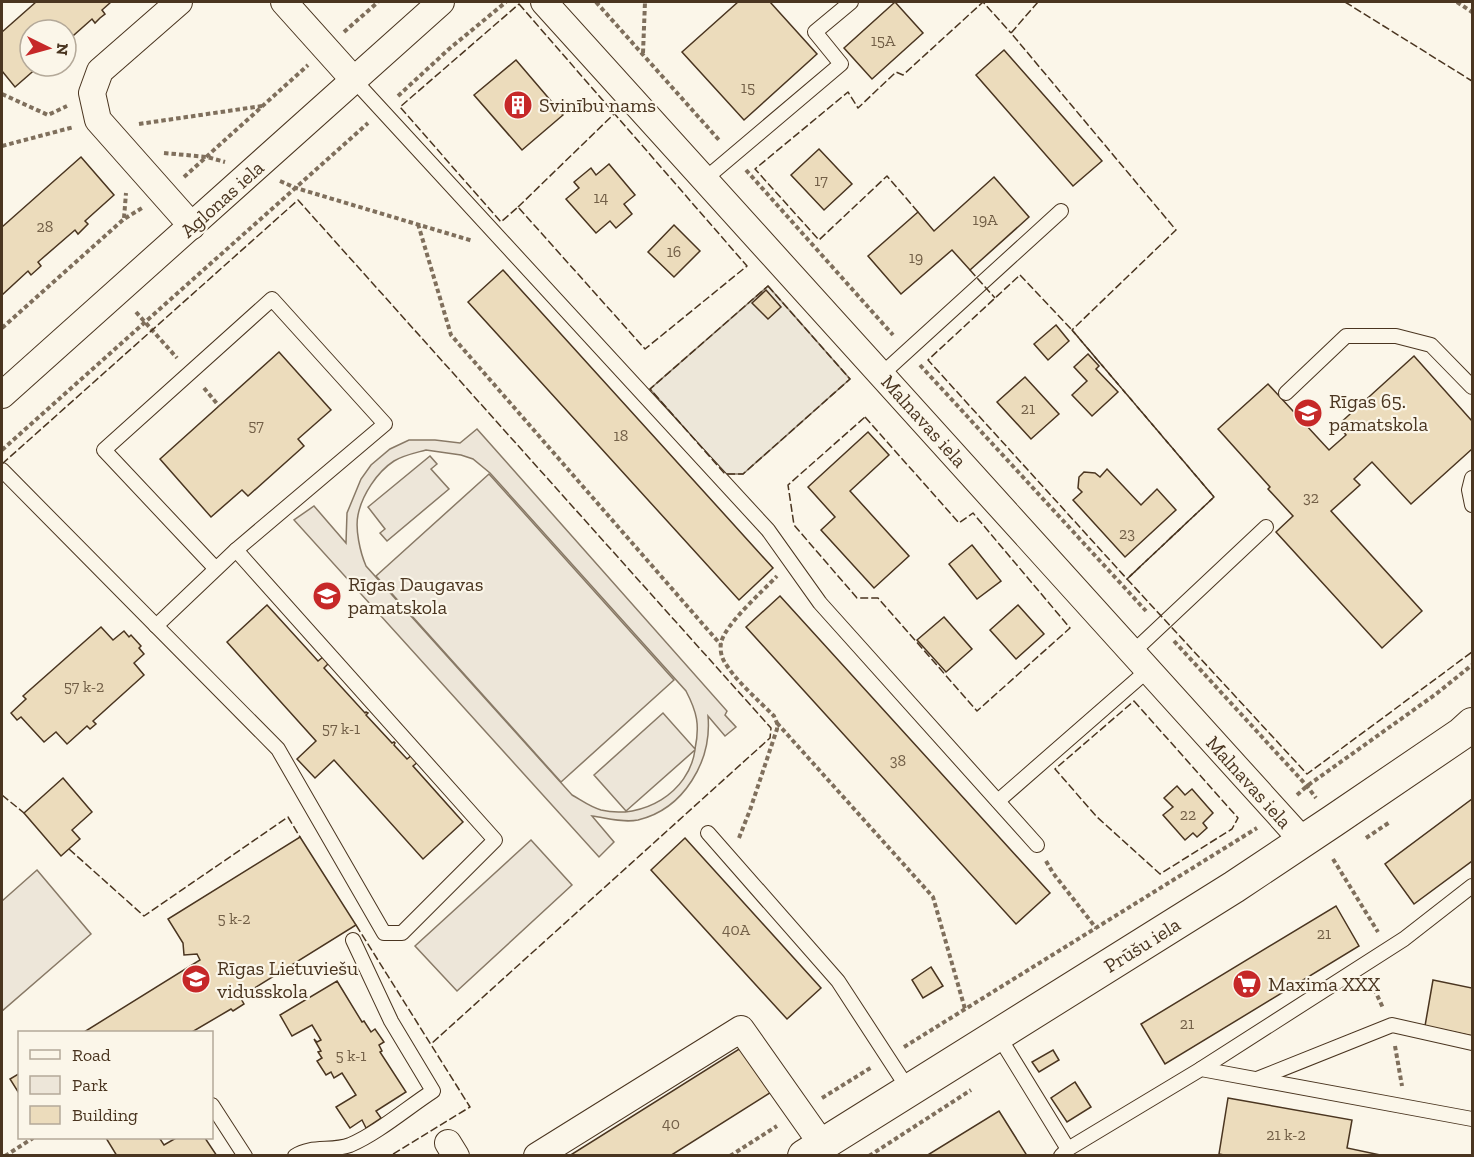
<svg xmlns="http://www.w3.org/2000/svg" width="1474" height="1157" font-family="'Zilla Slab',serif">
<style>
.green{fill:#ede6d9;stroke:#887966;stroke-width:1.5;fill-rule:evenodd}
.parking{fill:#ede7d9;stroke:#887966;stroke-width:1.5}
.building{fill:#ecdcbc;stroke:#4a3520;stroke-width:1.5}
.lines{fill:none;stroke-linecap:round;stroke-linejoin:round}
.service-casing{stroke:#4a3520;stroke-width:16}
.minor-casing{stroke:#4a3520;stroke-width:28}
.tertiary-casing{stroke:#4a3520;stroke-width:34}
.path{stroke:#7f6f5c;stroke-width:4;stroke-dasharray:4.5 3;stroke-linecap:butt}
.service{stroke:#fbf6e9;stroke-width:14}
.minor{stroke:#fbf6e9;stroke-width:26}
.tertiary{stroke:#fbf6e9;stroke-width:32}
.fence{stroke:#4a3520;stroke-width:1.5;stroke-dasharray:8 3;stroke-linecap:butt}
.labels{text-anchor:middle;stroke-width:4.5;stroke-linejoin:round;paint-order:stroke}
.number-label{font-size:16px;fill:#725f47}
.poi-label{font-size:20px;fill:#4a3520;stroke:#fbf6e9;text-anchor:start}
.street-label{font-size:20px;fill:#4a3520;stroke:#fbf6e9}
</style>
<rect width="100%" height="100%" fill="#fbf6e9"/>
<g class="green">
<path d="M477 429 727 711 725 715 736 727 725 736 708 716C712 761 684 809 638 820 623 823 607 818 592 816L614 842 599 857 294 520 314 506 346 543 347 513 361 479 371 465 390 449 409 440H435L460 443ZM426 450 461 455 473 459 490 473 686 691C697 712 700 725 695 749L663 713 594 775 626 811 695 750C689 793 642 820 601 810 590 807 581 800 572 795L366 566C360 552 355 529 358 515 362 495 377 472 394 461 404 455 415 453 426 450Z"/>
<polygon points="430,456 437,464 431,469 449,489 387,541 380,533 385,529 368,507"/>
<polygon points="489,474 674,680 561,782 376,576"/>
<polygon points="531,840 572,885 457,991 415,946"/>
<polygon points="37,870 91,934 2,1011 2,901"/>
</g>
<polygon class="parking" points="768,286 850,379 743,474 725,474 650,389"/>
<g class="building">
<polygon points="36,2 111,2 102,10 105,14 100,18 95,23 92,19 66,42 66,30 30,30 30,66 39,66 15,87 2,71 2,32"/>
<polygon points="738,2 770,2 817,54 744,120 682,52"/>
<polygon points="895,2 923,33 872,79 844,48"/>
<polygon points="1004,50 1102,161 1073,186 976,75"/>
<polygon points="516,60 563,115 522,150 474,95"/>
<polygon points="819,149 852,184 824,210 791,175"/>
<polygon points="81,157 114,195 85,221 88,224 78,234 75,230 38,262 41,266 31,275 28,271 2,295 2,227"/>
<polygon points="609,164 635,195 624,204 632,214 616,228 610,221 596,233 566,199 579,188 574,182 591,168 596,175"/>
<polygon points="994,177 1029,217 970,270 952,250 901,294 868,256 918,212 934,231"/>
<polygon points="674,225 700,251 674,277 648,252"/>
<polygon points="503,270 773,568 739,600 468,302"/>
<polygon points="766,290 781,307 768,319 752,303"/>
<polygon points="1056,325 1069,341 1048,360 1034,344"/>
<polygon points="279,352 331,410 298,439 304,446 248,496 242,490 211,517 160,459"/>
<polygon points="1088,354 1099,366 1096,369 1118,392 1092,416 1072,395 1087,381 1074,367"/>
<polygon points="1414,356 1472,421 1472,449 1411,504 1372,462 1354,479 1360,485 1331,511 1422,611 1382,648 1276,532 1293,516 1268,489 1270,487 1218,429 1268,384 1329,450 1346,435 1338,425"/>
<polygon points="1025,377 1059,414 1031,439 997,402"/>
<polygon points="868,432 889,455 850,491 909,556 874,588 821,530 835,517 808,487"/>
<polygon points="1107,469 1141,505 1157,489 1176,510 1125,557 1073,500 1082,492 1078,488 1079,477 1084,472 1095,473 1100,477"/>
<polygon points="972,545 1001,581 977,599 949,564"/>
<polygon points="780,596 1050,893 1016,924 746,627"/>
<polygon points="267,605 318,661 323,657 328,664 324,668 365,713 366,712 368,713 366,715 392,743 394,742 395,743 394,745 407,759 412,755 418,762 413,766 463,822 423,859 334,760 315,778 297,759 316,741 227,642"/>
<polygon points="1018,605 1044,634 1016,659 990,630"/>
<polygon points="944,617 972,649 946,672 917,640"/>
<polygon points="101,627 113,640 124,631 129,637 131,635 141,646 139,648 144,654 134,663 144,675 93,721 96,724 90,729 87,726 67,744 56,732 44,742 21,717 17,720 11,713 26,699 23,696"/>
<polygon points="63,778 92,812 72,830 80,839 61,856 24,813"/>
<polygon points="1177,786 1185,795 1192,789 1213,813 1203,823 1207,828 1197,837 1193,833 1185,840 1163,815 1173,807 1164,798"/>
<polygon points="1472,799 1472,861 1414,904 1385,864"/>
<polygon points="300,837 356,925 240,997 244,1004 233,1011 231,1009 192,1032 84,1032 200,960 197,954 184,955 183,943 168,919"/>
<polygon points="685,838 821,988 787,1019 651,870"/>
<polygon points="1336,906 1359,946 1165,1064 1141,1024"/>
<polygon points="931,967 943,986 923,998 912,980"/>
<polygon points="1433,980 1472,988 1472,1036 1425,1026"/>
<polygon points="337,981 362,1022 364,1021 371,1032 375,1029 384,1042 379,1045 382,1051 380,1052 406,1092 376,1111 381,1118 366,1128 362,1120 350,1128 336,1107 356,1095 342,1073 334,1078 331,1072 326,1075 317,1061 322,1058 318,1052 321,1051 314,1039 317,1042 321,1040 312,1025 292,1036 280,1015"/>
<polygon points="744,1046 773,1091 670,1156 569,1156"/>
<polygon points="1053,1050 1059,1060 1039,1072 1032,1062"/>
<polygon points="20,1073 20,1095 10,1079"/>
<polygon points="1075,1082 1091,1107 1067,1122 1051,1098"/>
<polygon points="1228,1098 1352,1120 1347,1148 1385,1156 1229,1156 1219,1154"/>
<polygon points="999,1111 1026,1154 1023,1156 926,1156"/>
<polygon points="106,1138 163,1138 160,1139 164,1145 176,1138 205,1138 217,1156 117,1156"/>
</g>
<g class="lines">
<g class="service-casing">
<g id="service">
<polyline points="354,80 768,530 820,603 1037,845"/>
<polyline points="705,179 841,64 815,32 851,2"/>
<polyline points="882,374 1061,211"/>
<polyline points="1286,393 1346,336 1396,336 1431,345 1472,387"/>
<polyline points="2,470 278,749 384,933 402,933 495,840 236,550"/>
<polyline points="1472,478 1469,490 1472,505"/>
<polyline points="156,626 236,550 385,424 272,299 104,450 216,569"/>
<polyline points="1133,652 1266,527"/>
<polyline points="998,801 1148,670"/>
<polyline points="708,833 838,981 909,1090"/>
<polyline points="998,1035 1068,1149"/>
<polyline points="1201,1069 1404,939 1472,886"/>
<polyline points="1257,1079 1392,1025 1472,1043"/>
<polyline points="212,1105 245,1156"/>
<path d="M295 1156C311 1145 332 1152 350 1145 378 1133 407 1108 433 1091L391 1021 353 940"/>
<polyline points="1061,1156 1068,1149 1201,1069 1472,1119"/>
</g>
</g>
<g class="minor-casing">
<g id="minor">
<polyline points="179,2 100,71 92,93 98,120 192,226"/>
<polyline points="284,2 354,80"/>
<polyline points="544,2 1303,841"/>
<polyline points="2,395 441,2"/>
<polyline points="448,1143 456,1156"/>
<polyline points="537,1156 741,1029 822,1144"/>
</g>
</g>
<g class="tertiary-casing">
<polyline id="tertiary" points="804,1156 1234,887 1333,821 1461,734 1472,724"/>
</g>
<g class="path">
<polyline points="596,2 719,140"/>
<polyline points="1457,2 1472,12"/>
<polyline points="344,32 378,2"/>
<polyline points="643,53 645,2"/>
<polyline points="2,94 48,115 67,106"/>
<polyline points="398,96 449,49 506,2"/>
<polyline points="139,124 262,106"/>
<polyline points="2,146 74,127"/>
<polyline points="164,153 207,157 225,162"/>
<polyline points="746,170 893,335"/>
<polyline points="184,177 308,65"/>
<polyline points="280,181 296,188 473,241"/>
<polyline points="124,218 126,193"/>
<polyline points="418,224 451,335 721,645"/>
<polyline points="136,312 177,358"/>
<polyline points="2,328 124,219 142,208"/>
<polyline points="920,365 1146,611"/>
<polyline points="204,388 219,406"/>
<polyline points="2,450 368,123"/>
<polyline points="1174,641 1307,786 1316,798"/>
<polyline points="777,723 933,897 965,1009"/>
<polyline points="1297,795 1307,786 1436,694 1472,665"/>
<path d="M739 838 750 810 777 729V723L774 716C759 701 734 679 724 661 721 656 720 649 721 643 725 624 763 591 777 576"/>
<polyline points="1366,838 1390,822"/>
<polyline points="1333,859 1378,932"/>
<polyline points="1046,861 1053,873 1096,928"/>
<polyline points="1371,982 1383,1008"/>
<polyline points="1395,1046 1402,1086"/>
<polyline points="904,1047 1257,828"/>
<polyline points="822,1098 872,1067"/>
<polyline points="5,1156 33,1138"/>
<polyline points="730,1156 777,1126"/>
<polyline points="869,1156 971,1090"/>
</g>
<use href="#service" class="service"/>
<use href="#minor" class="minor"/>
<use href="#tertiary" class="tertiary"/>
<g class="fence">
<polyline points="1038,2 1011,33 1176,230 1072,330 1214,497 1127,579 1307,774 1472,652"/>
<polyline points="1345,2 1472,81"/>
<polygon points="519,4 747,266 645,349 518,207 501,222 400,107"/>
<polyline points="518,207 615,113"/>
<polyline points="918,212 887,176 819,240 755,169 848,92 858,108 896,72 903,75 983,2 1011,33"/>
<polyline points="970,270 995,298"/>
<polygon points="1020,275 1072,330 1214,497 1127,579 928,360"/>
<polygon points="768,286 850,379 743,474 725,474 650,389"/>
<polygon points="865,417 959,523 973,513 1070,628 977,711 878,598 857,598 794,525 788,485"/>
<polyline points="2,464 298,200 771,728 770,738 431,1044"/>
<polygon points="1134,701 1238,818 1232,829 1160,874 1097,817 1055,769"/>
<polyline points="2,795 24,813"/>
<polyline points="69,849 144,916 288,817 300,837"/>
<polyline points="356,925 470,1107 390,1156"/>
</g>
</g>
<defs>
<g id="building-disc" transform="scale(1.5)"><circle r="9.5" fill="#c62828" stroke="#fbf6e9"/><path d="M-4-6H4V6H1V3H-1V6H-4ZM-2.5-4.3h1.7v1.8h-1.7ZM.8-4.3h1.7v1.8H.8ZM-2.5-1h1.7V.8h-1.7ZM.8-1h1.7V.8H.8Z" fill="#fff"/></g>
<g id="school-disc" transform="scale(1.5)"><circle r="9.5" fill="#c62828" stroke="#fbf6e9"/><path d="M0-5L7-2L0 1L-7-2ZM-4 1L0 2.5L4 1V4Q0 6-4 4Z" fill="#fff"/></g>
<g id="supermarket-disc" transform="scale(1.5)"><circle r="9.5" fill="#c62828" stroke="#fbf6e9"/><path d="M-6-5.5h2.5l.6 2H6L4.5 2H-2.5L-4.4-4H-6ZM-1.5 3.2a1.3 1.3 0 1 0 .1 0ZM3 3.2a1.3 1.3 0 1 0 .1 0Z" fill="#fff"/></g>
</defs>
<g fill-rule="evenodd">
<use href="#building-disc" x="518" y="105"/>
<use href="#school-disc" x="1308" y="413"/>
<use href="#school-disc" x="327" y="596"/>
<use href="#school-disc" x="196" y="979"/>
<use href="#supermarket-disc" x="1247" y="984"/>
</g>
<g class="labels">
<g class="number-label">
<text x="883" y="46">15A</text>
<text x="748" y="93">15</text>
<text x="821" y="186">17</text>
<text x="601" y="203">14</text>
<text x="985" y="225">19A</text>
<text x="45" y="232">28</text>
<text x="674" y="257">16</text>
<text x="916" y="263">19</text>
<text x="1028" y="414">21</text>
<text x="256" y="431">57</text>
<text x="621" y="441">18</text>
<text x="1311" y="503">32</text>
<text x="1127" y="539">23</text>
<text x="84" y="692">57 k-2</text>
<text x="341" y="734">57 k-1</text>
<text x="898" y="766">38</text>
<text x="1188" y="820">22</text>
<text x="234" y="924">5 k-2</text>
<text x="736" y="935">40A</text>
<text x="1324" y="939">21</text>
<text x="1187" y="1029">21</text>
<text x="351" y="1061">5 k-1</text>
<text x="671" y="1129">40</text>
<text x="1286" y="1140">21 k-2</text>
</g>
<g class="poi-label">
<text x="539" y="112">Svinību nams</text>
<text x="1329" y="408">Rīgas 65.<tspan x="1329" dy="23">pamatskola</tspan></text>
<text x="348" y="591">Rīgas Daugavas<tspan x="348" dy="23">pamatskola</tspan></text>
<text x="217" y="975">Rīgas Lietuviešu<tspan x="217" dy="23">vidusskola</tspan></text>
<text x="1268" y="991">Maxima XXX</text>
</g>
<g class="street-label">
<text transform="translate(222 199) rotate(-42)" y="7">Aglonas iela</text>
<text transform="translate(924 421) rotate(48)" y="7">Malnavas iela</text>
<text transform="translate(1249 782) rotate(48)" y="7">Malnavas iela</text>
<text transform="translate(1142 945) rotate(-32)" y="7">Prūšu iela</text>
</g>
</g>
<rect width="1474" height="1157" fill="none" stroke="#4a3520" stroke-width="6"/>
<rect x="18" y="1031" width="195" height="108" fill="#fbf6e9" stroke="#b4a999" stroke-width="1.5"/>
<rect x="30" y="1050" width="30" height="9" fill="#fbf6e9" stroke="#b4a999" stroke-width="1.5"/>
<text x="72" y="1061" font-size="18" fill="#4a3520">Road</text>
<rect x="30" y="1076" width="30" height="18" fill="#ede6d9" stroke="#b4a999" stroke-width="1.5"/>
<text x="72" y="1091" font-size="18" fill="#4a3520">Park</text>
<rect x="30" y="1106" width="30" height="18" fill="#ecdcbc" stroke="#b4a999" stroke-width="1.5"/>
<text x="72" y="1121" font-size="18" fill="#4a3520">Building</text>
<g transform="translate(48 48) rotate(95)"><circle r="28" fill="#fbf6e9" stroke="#b4a999" stroke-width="1.5"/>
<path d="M0-4.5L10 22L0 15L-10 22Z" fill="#c62828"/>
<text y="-9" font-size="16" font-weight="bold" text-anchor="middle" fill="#4a3520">N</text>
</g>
</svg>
